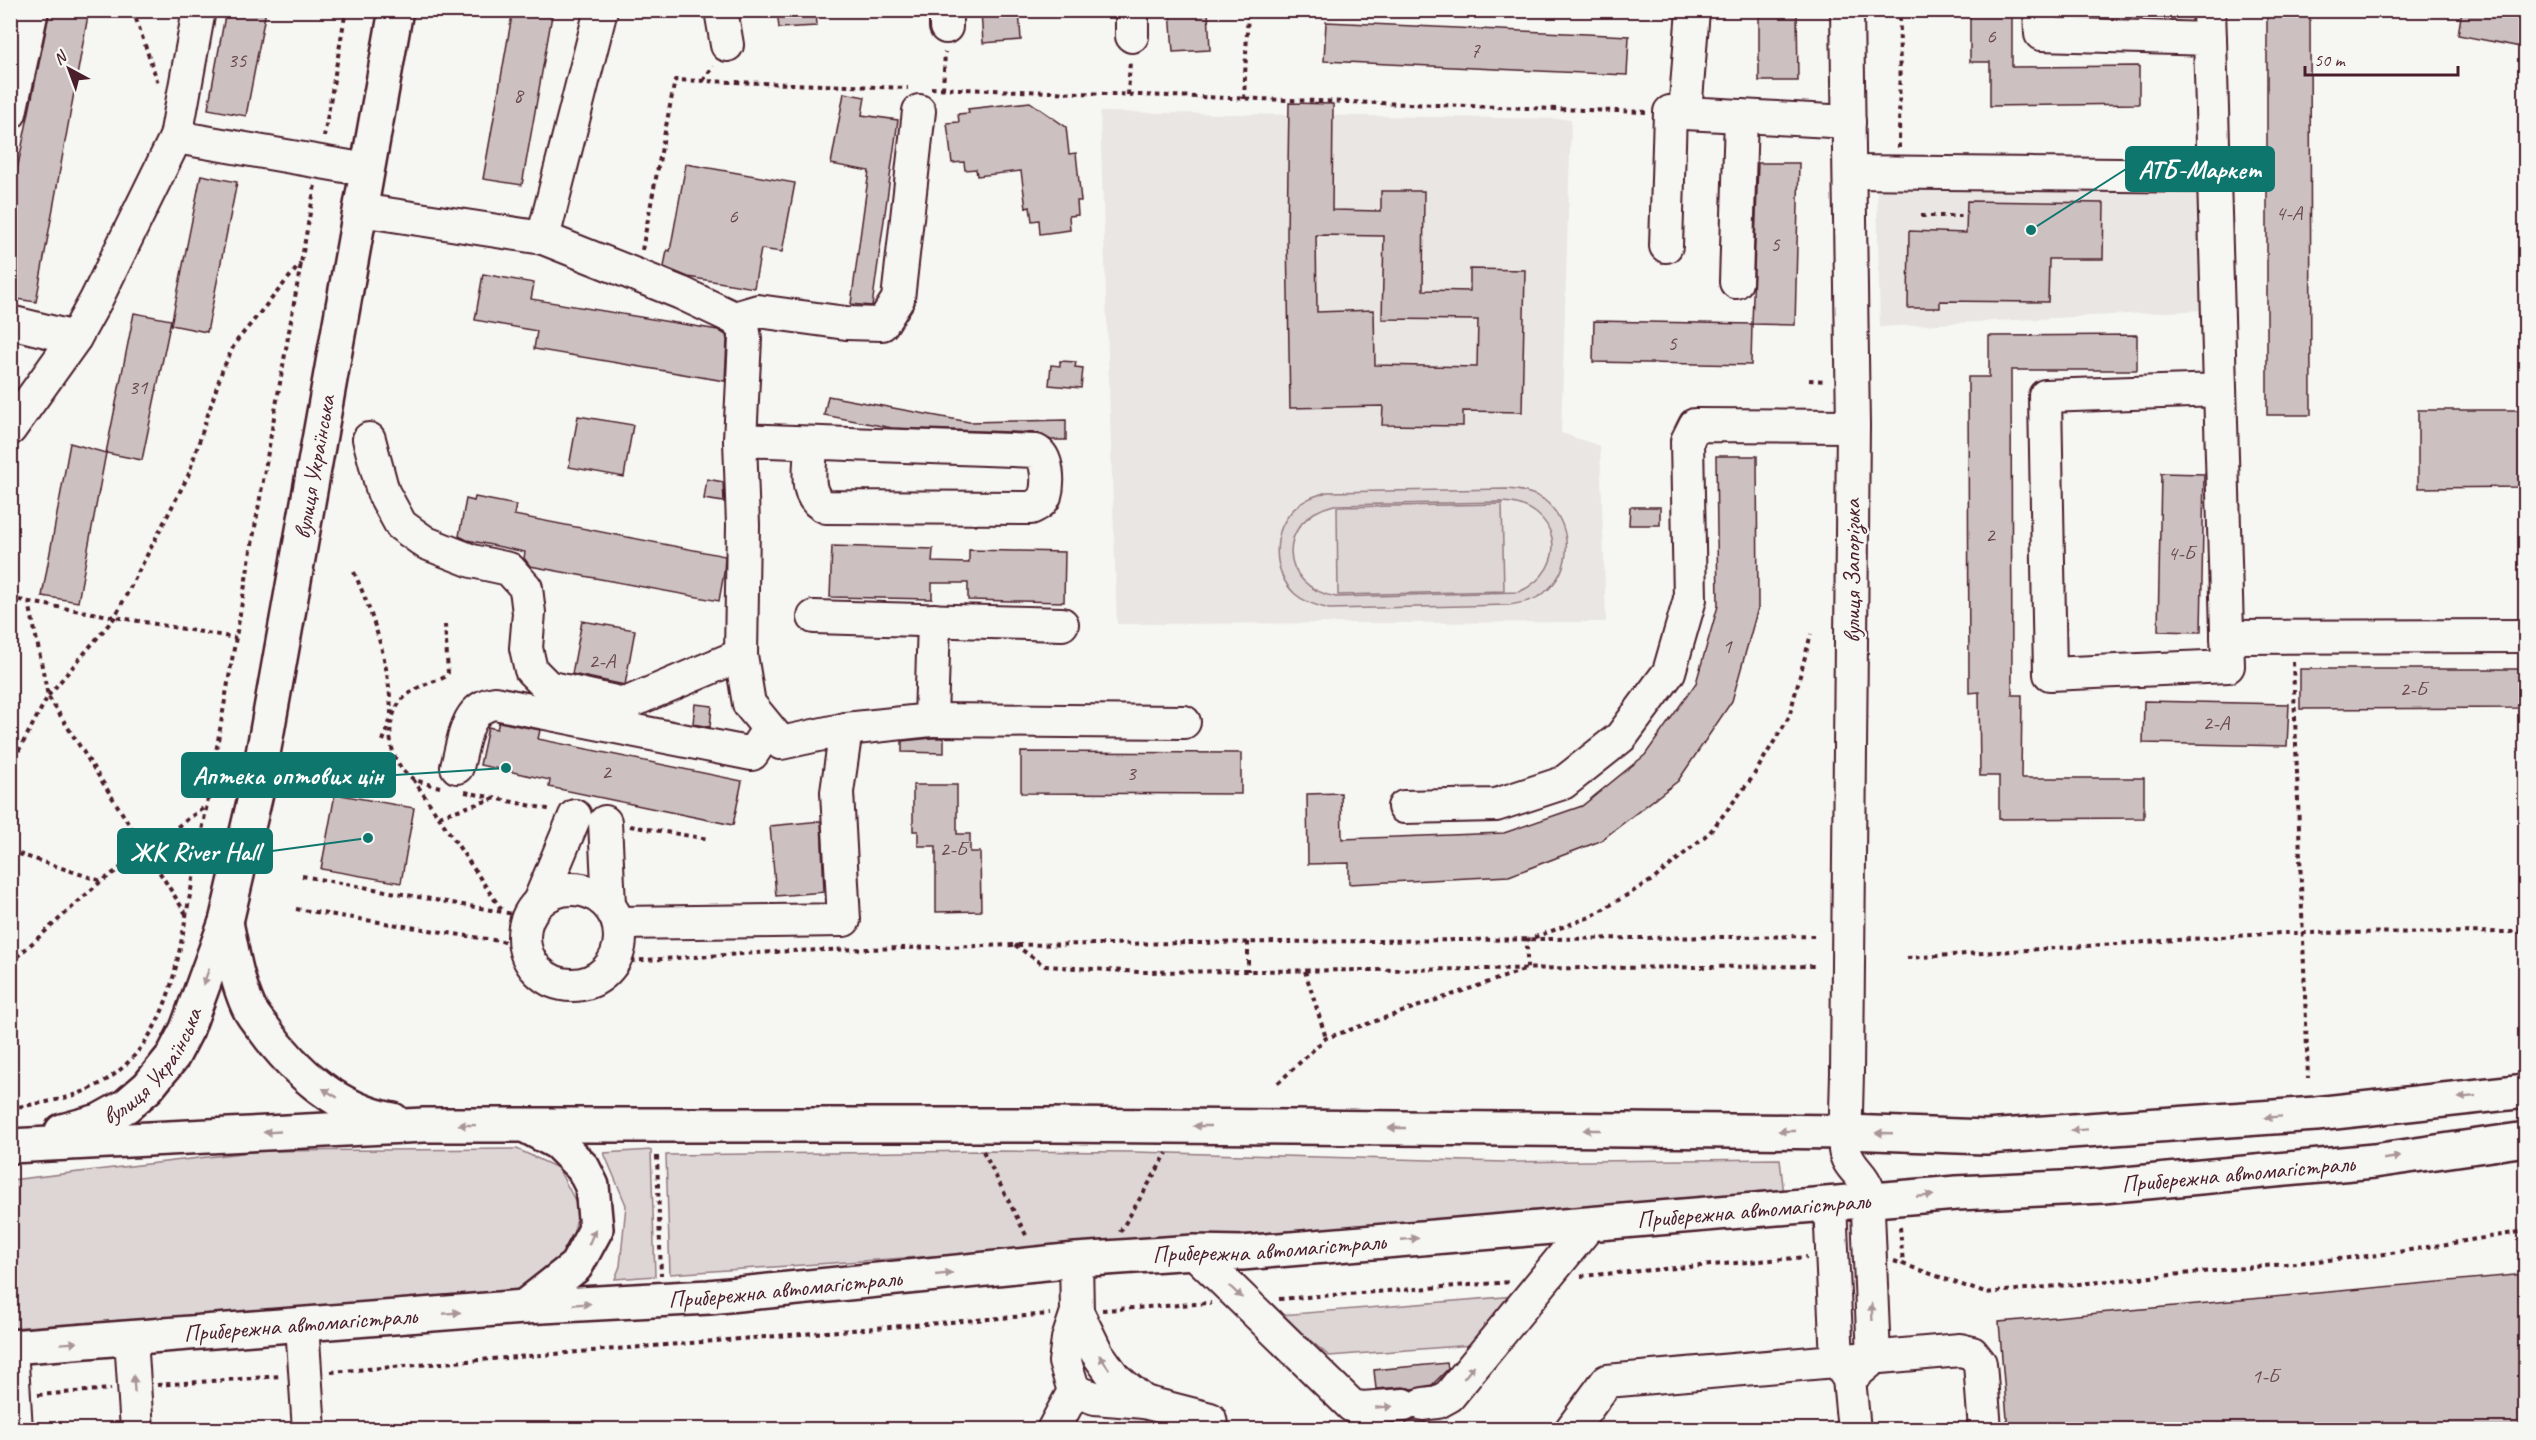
<svg xmlns="http://www.w3.org/2000/svg" width="2536" height="1440" font-family="Caveat,sans-serif">
<style>
.built{fill:#e9e6e3}
.green{fill:#ddd6d5;stroke:#947a80;stroke-width:1.5;fill-rule:evenodd}
.building{fill:#ccc1c0;stroke:#4a1f2b;stroke-width:1.5;fill-rule:evenodd}
.lines{fill:none;stroke-linecap:round;stroke-linejoin:round}
.minor-casing{stroke:#4a1f2b;stroke-width:36}
.major-casing{stroke:#4a1f2b;stroke-width:38}
.path{stroke:#4a1f2b;stroke-width:4;stroke-dasharray:4.5 4.5;stroke-linecap:butt}
.minor{stroke:#f6f6f2;stroke-width:32}
.major{stroke:#f6f6f2;stroke-width:33}
.oneway{fill:#a99598}
.labels{text-anchor:middle;stroke-width:4.5;stroke-linejoin:round;paint-order:stroke}
.number-label{font-size:21px;fill:#6a4850}
.street-label{font-size:24px;fill:#4a1f2b;stroke:#f6f6f2}
.leader{fill:none;stroke:#0f766e;stroke-width:2}
.callout-dot{fill:#0f766e;stroke:#f6f6f2;stroke-width:2}
.callout{fill:#0f766e;stroke:#0f766e;stroke-width:2}
.callout-label{font-size:26px;text-anchor:middle;font-weight:bold;fill:#fff}
</style>
<rect width="100%" height="100%" fill="#f6f6f2"/>
<filter id="ink" filterUnits="userSpaceOnUse"><feTurbulence type="fractalNoise" baseFrequency=".0167" numOctaves="2"/><feDisplacementMap in="SourceGraphic" scale="12" xChannelSelector="R" yChannelSelector="G"/><feConvolveMatrix kernelMatrix="1 2 1 2 8 2 1 2 1" color-interpolation-filters="sRGB"/></filter>
<g filter="url(#ink)">
<g class="built">
<polygon points="1100,112 1571,119 1561,433 1600,446 1606,622 1117,624"/>
<polygon points="2201,183 2204,310 1880,327 1877,188"/>
</g>
<g class="green">
<path d="M1507 489C1520 490 1532 492 1543 499 1573 522 1575 569 1544 593 1534 601 1521 603 1509 605L1329 609C1317 606 1304 602 1295 594 1272 572 1271 532 1294 509 1303 500 1314 496 1327 492ZM1502 502C1560 504 1572 568 1519 592L1336 597C1277 586 1276 519 1334 505Z"/>
<polygon points="1502,504 1504,591 1338,595 1337,507"/>
<polygon points="517,1149 558,1168 579,1208 569,1255 525,1292 11,1328 11,1180 259,1151"/>
<polygon points="651,1150 655,1276 615,1279 620,1266 626,1205 604,1153"/>
<path d="M983 1151 1135 1152 1505 1162 1780 1159 1784 1195C1412 1221 1042 1251 670 1274L666 1155Z"/>
<polygon points="1517,1296 1473,1345 1329,1356 1280,1315"/>
</g>
<g class="building">
<polygon points="50,10 89,10 36,302 10,298 10,204"/>
<polygon points="226,10 266,10 246,116 208,109"/>
<polygon points="513,10 553,10 522,185 483,179"/>
<polygon points="777,10 816,10 817,26 779,28"/>
<polygon points="981,10 1019,10 1021,40 983,43"/>
<polygon points="1170,10 1208,10 1210,50 1173,52"/>
<polygon points="1759,10 1797,10 1798,81 1759,81"/>
<polygon points="1970,10 2012,10 2012,67 2139,66 2139,104 1990,106 1990,62 1970,62"/>
<polygon points="2267,10 2310,10 2311,415 2267,415"/>
<polygon points="2462,10 2526,10 2526,48 2458,35"/>
<polygon points="1326,22 1629,36 1627,75 1324,61"/>
<polygon points="844,93 865,97 862,115 898,120 872,306 851,304 869,171 831,164"/>
<polygon points="1030,102 1066,127 1069,154 1076,153 1081,201 1077,201 1078,215 1069,216 1070,230 1040,234 1039,220 1032,221 1030,207 1026,208 1021,171 977,176 976,169 965,170 964,162 952,163 947,123 959,122 958,114 969,113 968,109"/>
<path d="M1289 103 1333 104 1332 210 1381 211V191H1424L1423 290 1470 291V269L1525 270 1522 412 1463 411V426L1382 425 1383 406 1290 408 1287 235ZM1316 235 1384 236 1382 319 1478 320 1477 367 1375 365 1374 310 1317 312Z"/>
<polygon points="1758,163 1799,163 1795,325 1752,324"/>
<polygon points="686,164 795,183 782,252 761,249 754,288 688,277 664,267 667,250 670,251"/>
<polygon points="201,175 237,182 207,332 171,325"/>
<polygon points="1967,201 2104,203 2103,259 2049,259 2048,302 1940,301 1940,308 1908,308 1909,231 1966,233"/>
<polygon points="483,274 534,283 531,299 718,330 726,335 727,340 725,381 534,349 537,331 475,320"/>
<polygon points="134,313 171,320 142,460 106,453"/>
<polygon points="1594,321 1752,324 1751,365 1593,362"/>
<polygon points="2137,335 2137,370 2011,370 2012,695 2022,695 2021,778 2144,778 2144,818 1999,819 1999,776 1980,776 1979,692 1969,693 1968,377 1989,377 1989,336"/>
<polygon points="1060,361 1076,362 1075,367 1083,368 1081,388 1049,385 1051,365 1060,366"/>
<polygon points="828,396 969,422 1066,420 1066,440 1051,440 1037,433 892,428 824,415"/>
<polygon points="2418,410 2526,410 2526,487 2418,488"/>
<polygon points="578,416 633,425 624,477 569,467"/>
<polygon points="70,443 106,453 78,602 42,596"/>
<polygon points="1716,456 1757,456 1758,608 1732,701 1678,781 1600,841 1509,876 1349,884 1349,863 1308,864 1307,794 1341,793 1342,839 1504,833 1582,806 1645,755 1696,683 1718,606"/>
<polygon points="2161,473 2204,474 2201,632 2158,631"/>
<polygon points="707,479 723,482 724,502 704,499"/>
<polygon points="475,497 516,505 514,515 725,556 724,573 719,601 530,566 524,558 525,552 467,540 459,536 466,499 474,501"/>
<polygon points="1630,507 1660,507 1660,525 1629,525"/>
<polygon points="832,546 933,549 932,562 969,563 969,550 1065,552 1064,602 968,600 968,583 932,583 932,599 830,597"/>
<polygon points="582,621 635,630 625,685 572,674"/>
<polygon points="2300,669 2526,669 2526,708 2300,709"/>
<polygon points="2144,701 2289,704 2287,746 2143,743"/>
<polygon points="695,704 712,706 710,727 693,724"/>
<polygon points="499,722 540,730 538,739 742,781 733,825 549,787 550,780 480,765 488,727 497,729"/>
<polygon points="932,738 944,738 944,753 902,752 902,741"/>
<polygon points="1021,752 1241,753 1241,794 1021,793"/>
<polygon points="913,785 957,785 957,834 970,834 970,852 980,852 981,911 936,912 936,846 918,846 918,831 913,831"/>
<polygon points="335,794 414,808 401,883 321,869"/>
<polygon points="821,821 824,892 776,896 770,826"/>
<polygon points="2526,1274 2526,1430 2008,1430 1999,1322"/>
<polygon points="1447,1363 1448,1369 1432,1385 1413,1389 1403,1387 1376,1389 1374,1370"/>
<polygon points="1415,1420 1425,1422 1425,1430 1407,1430 1406,1423"/>
</g>
<g class="lines">
<g class="minor-casing">
<g id="minor">
<polyline points="721,10 727,45"/>
<polyline points="946,10 946,27"/>
<polyline points="1693,10 1685,113 1849,122"/>
<path d="M1847 10 1853 426 1847 1073 1845 1150C1847 1166 1862 1173 1867 1187L1874 1358 1849 1379"/>
<path d="M2040 10 2041 34 2210 39C2216 248 2222 457 2228 666L2050 674 2045 396 2220 390"/>
<polyline points="2209,10 2210,39"/>
<polyline points="1132,36 1132,10"/>
<polyline points="10,113 32,10"/>
<polyline points="176,137 367,170"/>
<polyline points="1850,172 2214,176"/>
<polyline points="360,210 543,238 681,293 734,318 743,326 745,339 740,440 743,525 741,655 749,704 781,743 846,729 931,720 934,620"/>
<polyline points="543,238 601,10"/>
<polyline points="1666,246 1670,112"/>
<polyline points="1736,282 1741,116"/>
<polyline points="734,318 758,311 846,323 882,324 898,299 919,111"/>
<polyline points="10,322 75,338 96,300 176,137 199,10"/>
<polyline points="10,429 75,338"/>
<polyline points="369,439 383,492 401,525 426,543 472,561 509,569 526,588 529,613 526,648 531,670 548,687 625,704 741,655"/>
<path d="M740 440 1036 451C1048 457 1049 483 1045 496 1043 502 1037 505 1031 508L826 507C802 497 811 467 811 444"/>
<polyline points="814,617 1062,624"/>
<polyline points="2227,637 2526,636"/>
<polyline points="931,720 1184,722"/>
<path d="M457 767C464 742 465 707 495 703L752 754 768 730"/>
<polyline points="1404,807 1496,805 1563,783 1621,737 1669,672 1690,599 1687,441 1695,425 1853,426"/>
<polyline points="605,822 609,905"/>
<circle cx="572" cy="937" r="48"/>
<polyline points="539,902 575,816"/>
<polyline points="619,923 844,920 837,792 846,729"/>
<polyline points="1830,1204 1837,1361 1849,1379 1854,1430"/>
<polyline points="1194,1252 1352,1406 1362,1408 1404,1405"/>
<polyline points="1077,1312 1097,1353 1115,1378 1144,1402"/>
<polyline points="302,1325 309,1430"/>
<polyline points="131,1338 137,1430"/>
<polyline points="11,1347 16,1430"/>
<polyline points="1074,1391 1095,1398 1144,1402 1210,1419 1212,1430"/>
<polyline points="1423,1404 1438,1402 1449,1396 1589,1225"/>
<polyline points="1053,1430 1074,1391 1065,1362 1068,1339 1077,1312 1076,1260"/>
<polyline points="1571,1430 1607,1381 1960,1350 1972,1353 1980,1363 1985,1430"/>
</g>
</g>
<g class="major-casing">
<g id="major">
<path d="M226 922C232 951 236 979 248 1006 252 1015 258 1022 264 1029 295 1072 339 1111 393 1120"/>
<path id="s1" d="M62 1131 99 1121 126 1106 148 1087 173 1056 187 1029 226 922 256 793 396 10"/>
<polyline points="10,1146 424,1125 1051,1125 1846,1132 1986,1137 2316,1114 2526,1091"/>
<polyline points="524,1307 576,1266 596,1229 592,1186 583,1168 558,1143 526,1126"/>
<path id="s2" d="M10 1347 524 1307 709 1297 1076 1260 1194 1252 1242 1253 1957 1193 2103 1186 2374 1161 2526 1139"/>
</g>
</g>
<g class="path">
<polyline points="133,10 159,86"/>
<polyline points="703,81 713,66"/>
<polyline points="931,88 1646,112"/>
<polyline points="943,89 945,52"/>
<polyline points="1128,95 1130,60"/>
<polyline points="1244,99 1248,10"/>
<polyline points="324,137 346,10"/>
<polyline points="1899,148 1900,10"/>
<polyline points="1921,216 1967,216"/>
<polyline points="642,250 675,80 908,88"/>
<polyline points="1809,380 1827,381"/>
<path d="M354 572C374 617 390 665 391 714"/>
<polyline points="10,598 29,602 48,696 186,914"/>
<polyline points="29,602 236,638"/>
<polyline points="2293,662 2308,1078"/>
<polyline points="383,741 390,721"/>
<polyline points="10,767 48,696 115,617 188,476 222,371 235,343 301,263"/>
<polyline points="413,779 503,912"/>
<path d="M440 787C432 785 422 783 414 779 388 765 383 722 401 701 414 686 429 684 445 677L448 673 445 625"/>
<polyline points="465,792 552,810"/>
<polyline points="439,816 496,798"/>
<polyline points="630,826 708,839"/>
<polyline points="10,851 101,881"/>
<polyline points="302,876 519,915"/>
<polyline points="296,909 525,945"/>
<polyline points="1248,942 1248,971"/>
<polyline points="1015,945 1045,966 1140,972 1818,966"/>
<polyline points="1907,958 2281,933 2526,932"/>
<polyline points="613,962 790,951 1015,945 1818,936"/>
<polyline points="10,963 98,884 206,806"/>
<polyline points="1305,971 1326,1038"/>
<polyline points="1278,1083 1326,1038 1527,969 1527,940 1590,917 1654,879 1710,832 1752,778 1789,717 1811,634"/>
<path d="M10 1108C65 1100 107 1093 142 1046 174 1004 180 945 190 895 199 847 208 800 216 752 249 563 281 374 315 185"/>
<polyline points="983,1151 1028,1239"/>
<polyline points="657,1156 661,1275"/>
<polyline points="1900,1227 1903,1264"/>
<polyline points="1120,1232 1167,1153"/>
<polyline points="1894,1261 1985,1293 2379,1255 2526,1231"/>
<polyline points="1581,1276 1807,1257"/>
<polyline points="1279,1299 1511,1282"/>
<polyline points="1102,1310 1211,1303"/>
<polyline points="331,1372 1050,1314"/>
<polyline points="157,1385 281,1376"/>
<polyline points="38,1395 111,1389"/>
</g>
<use href="#minor" class="minor"/>
<use href="#major" class="major"/>
</g>
<defs><path id="oneway-solid" d="M-6-.8H1V-3.2L6.5 0L1 3.2V.8H-6Z" transform="scale(1.5)"/></defs>
<g class="oneway">
<use href="#oneway-solid" transform="translate(206 977) rotate(110)"/>
<use href="#oneway-solid" transform="translate(330 1093) rotate(-149)"/>
<use href="#oneway-solid" transform="translate(2467 1097) rotate(174)"/>
<use href="#oneway-solid" transform="translate(2273 1117) rotate(176)"/>
<use href="#oneway-solid" transform="translate(467 1125) rotate(-179)"/>
<use href="#oneway-solid" transform="translate(1202 1126) rotate(-180)"/>
<use href="#oneway-solid" transform="translate(1397 1128) rotate(-180)"/>
<use href="#oneway-solid" transform="translate(1592 1130) rotate(-180)"/>
<use href="#oneway-solid" transform="translate(2079 1130) rotate(176)"/>
<use href="#oneway-solid" transform="translate(1787 1131) rotate(-180)"/>
<use href="#oneway-solid" transform="translate(272 1132) rotate(177)"/>
<use href="#oneway-solid" transform="translate(1884 1133) rotate(-178)"/>
<use href="#oneway-solid" transform="translate(2392 1158) rotate(-8)"/>
<use href="#oneway-solid" transform="translate(1925 1196) rotate(-5)"/>
<use href="#oneway-solid" transform="translate(592 1237) rotate(-67)"/>
<use href="#oneway-solid" transform="translate(1410 1239) rotate(-5)"/>
<use href="#oneway-solid" transform="translate(944 1274) rotate(-6)"/>
<use href="#oneway-solid" transform="translate(1236 1292) rotate(43)"/>
<use href="#oneway-solid" transform="translate(582 1304) rotate(-3)"/>
<use href="#oneway-solid" transform="translate(1872 1312) rotate(-93)"/>
<use href="#oneway-solid" transform="translate(452 1313) rotate(-5)"/>
<use href="#oneway-solid" transform="translate(69 1343) rotate(-4)"/>
<use href="#oneway-solid" transform="translate(1104 1362) rotate(-125)"/>
<use href="#oneway-solid" transform="translate(1469 1372) rotate(-52)"/>
<use href="#oneway-solid" transform="translate(134 1384) rotate(-94)"/>
<use href="#oneway-solid" transform="translate(1384 1407) rotate(-4)"/>
</g>
</g>
<g class="labels">
<g class="number-label">
<text x="1991" y="43">6</text>
<text x="1475" y="57">7</text>
<text x="237" y="67">35</text>
<text x="518" y="102">8</text>
<text x="2289" y="220">4-А</text>
<text x="733" y="223">6</text>
<text x="1775" y="251">5</text>
<text x="1672" y="350">5</text>
<text x="138" y="394">31</text>
<text x="1990" y="542">2</text>
<text x="2181" y="560">4-Б</text>
<text x="1727" y="653">1</text>
<text x="602" y="668">2-А</text>
<text x="2413" y="696">2-Б</text>
<text x="2216" y="730">2-А</text>
<text x="606" y="779">2</text>
<text x="1131" y="780">3</text>
<text x="953" y="856">2-Б</text>
<text x="2265" y="1383">1-Б</text>
</g>
<g class="street-label">
<text dy="8" stroke="none"><textPath href="#s1" startOffset="746">вулиця Українська</textPath></text>
<text transform="translate(1852 571) rotate(-90)" y="8">вулиця Запорізька</text>
<text dy="8" stroke="none"><textPath href="#s1" startOffset="117">вулиця Українська</textPath></text>
<text dy="8" stroke="none"><textPath href="#s2" startOffset="2235">Прибережна автомагістраль</textPath></text>
<text dy="8" stroke="none"><textPath href="#s2" startOffset="1749">Прибережна автомагістраль</textPath></text>
<text dy="8" stroke="none"><textPath href="#s2" startOffset="1263">Прибережна автомагістраль</textPath></text>
<text dy="8" stroke="none"><textPath href="#s2" startOffset="777">Прибережна автомагістраль</textPath></text>
<text dy="8" stroke="none"><textPath href="#s2" startOffset="291">Прибережна автомагістраль</textPath></text>
</g>
</g>
<path class="leader" d="M2031 230L2126 169M506 768L395 775M368 838L272 851"/>
<g class="callout-dot">
<circle cx="2031" cy="230" r="6"/>
<circle cx="506" cy="768" r="6"/>
<circle cx="368" cy="838" r="6"/>
</g>
<g class="callout">
<rect x="2126" y="147" width="148" height="44" rx="6"/>
<rect x="182" y="753" width="213" height="44" rx="6"/>
<rect x="118" y="829" width="154" height="44" rx="6"/>
</g>
<g class="callout-label">
<text x="2200" y="178">АТБ-Маркет</text>
<text x="288" y="784">Аптека оптових цін</text>
<text x="195" y="860">ЖК River Hall</text>
</g>
<rect width="2536" height="1440" fill="none" stroke="#f6f6f2" stroke-width="36"/>
<rect x="18" y="18" width="2500" height="1404" fill="none" stroke="#4a1f2b" stroke-width="2" filter="url(#ink)"/>
<g transform="translate(69 69) rotate(319)" stroke="#f6f6f2" stroke-width="4.5" paint-order="stroke">
<path d="M0-4.5L10 22L0 15L-10 22Z" fill="#4a1f2b"/>
<text y="-9" font-size="16" font-weight="bold" text-anchor="middle" fill="#4a1f2b">N</text>
</g>
<path d="M2305 66v9h153v-9" fill="none" stroke="#4a1f2b" stroke-width="3"/>
<text x="2314" y="66" font-size="18" fill="#4a1f2b" stroke="#f6f6f2" stroke-width="4.5" paint-order="stroke">50 m</text>
</svg>
